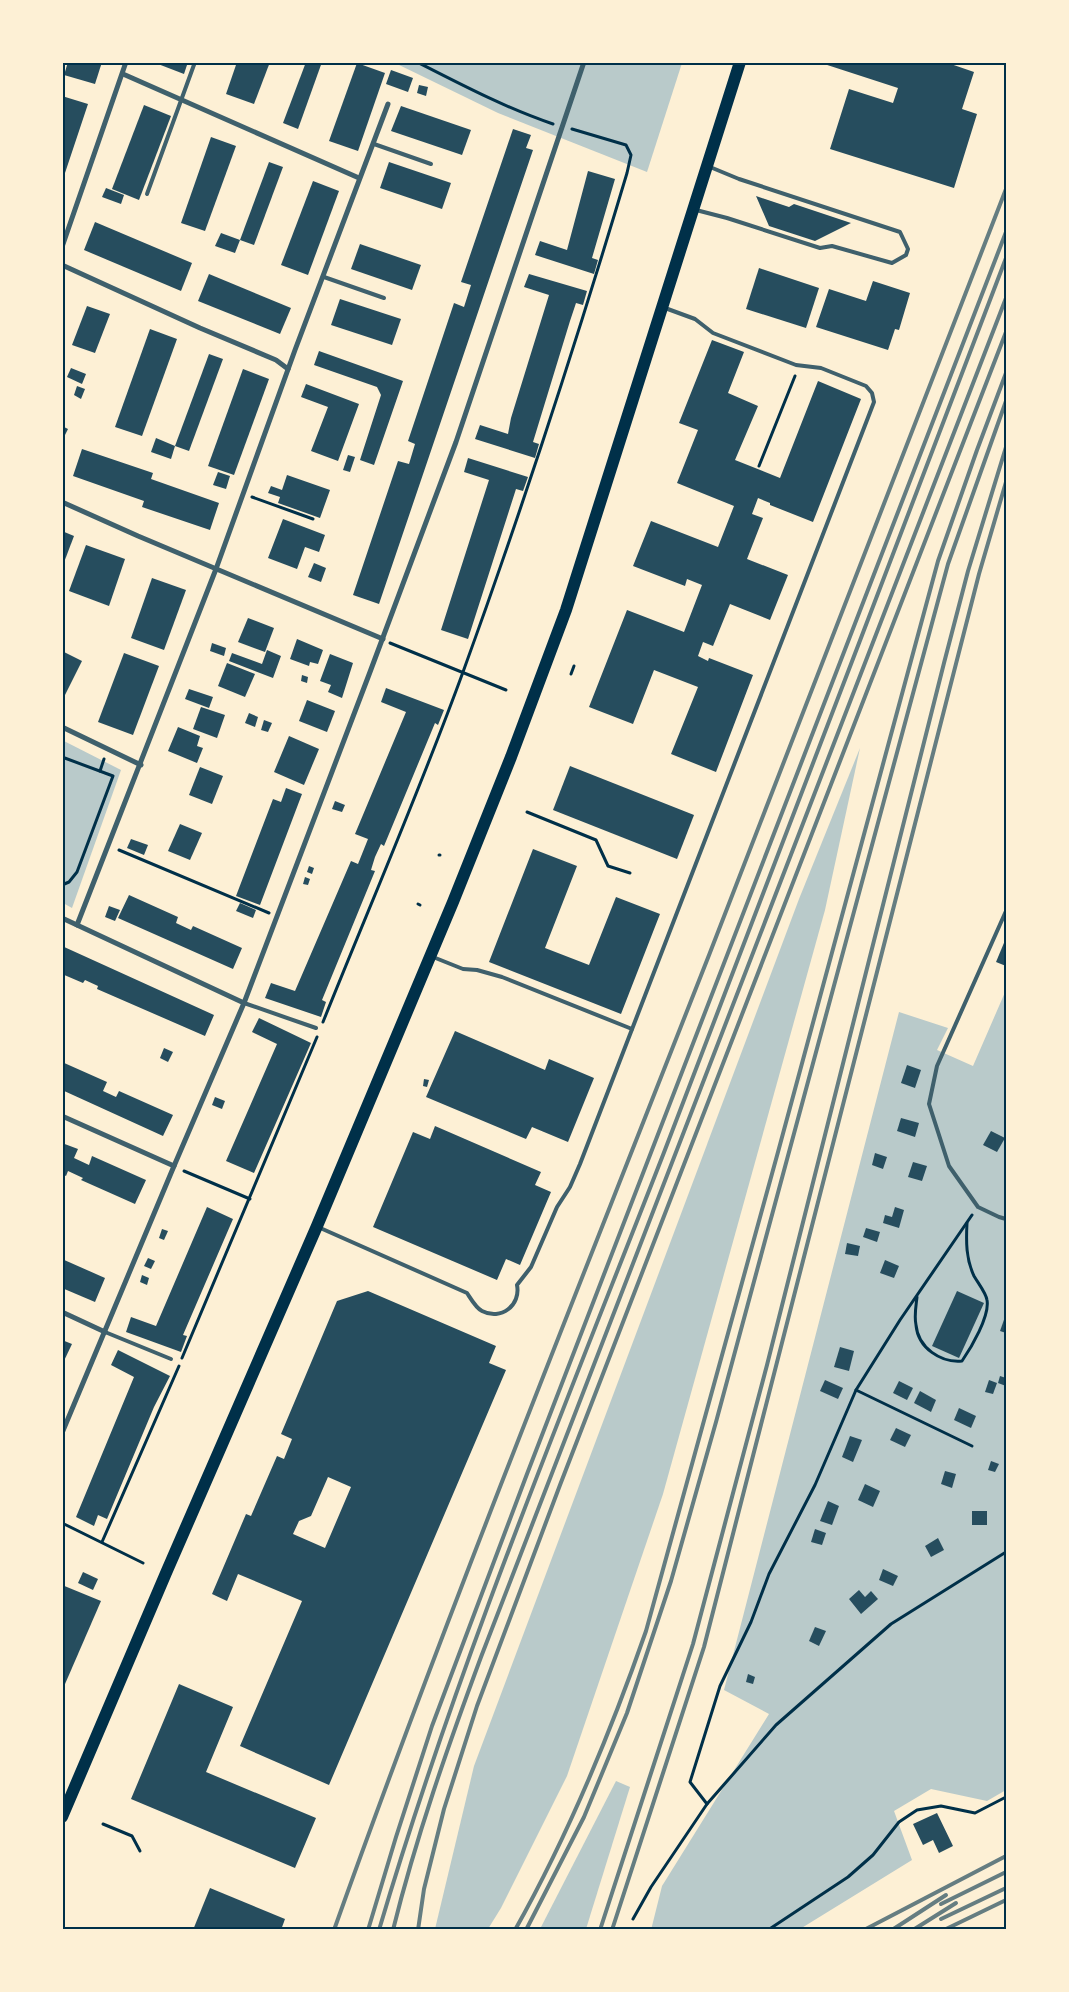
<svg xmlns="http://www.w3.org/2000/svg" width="1069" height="1992" font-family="Lora,serif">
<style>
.green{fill:#b9caca}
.building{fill:#264d5e;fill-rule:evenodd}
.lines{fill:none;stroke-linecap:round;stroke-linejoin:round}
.path{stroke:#003049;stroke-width:3}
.service{stroke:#3f606c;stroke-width:4}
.minor{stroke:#3f606c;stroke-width:5}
.primary{stroke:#003049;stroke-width:12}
.rail{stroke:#657d81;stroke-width:4}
.neatline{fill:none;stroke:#003049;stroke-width:2}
</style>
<rect width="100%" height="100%" fill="#fdf0d5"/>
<g class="green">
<polygon points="395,63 682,63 647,172 498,113"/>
<polygon points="62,740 121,770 72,908 63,903"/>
<polygon points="860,748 825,910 663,1494 567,1776 501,1908 488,1929 435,1929 474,1766 799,899"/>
<polygon points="1006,990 1006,1790 987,1801 931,1789 894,1811 912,1860 800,1929 651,1930 662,1886 769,1714 724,1690 899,1012 948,1028 937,1050 973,1066"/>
<polygon points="616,1781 630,1787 586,1929 540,1929"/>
</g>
<g class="building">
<polygon points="68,62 102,62 95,84 64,75"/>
<polygon points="159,62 188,62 184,74 158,64"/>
<polygon points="237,62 270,62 254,104 226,94"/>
<polygon points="306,62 322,62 298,129 283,123"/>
<polygon points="818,62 945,62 974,72 962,109 977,114 954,188 830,149 849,89 893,103 898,88"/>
<polygon points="357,63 385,73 358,151 329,141"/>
<polygon points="391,70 413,78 408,92 386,84"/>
<polygon points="419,85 428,87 426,96 417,93"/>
<polygon points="62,96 88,104 63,179 62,179"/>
<polygon points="144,105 171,116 139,200 112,189"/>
<polygon points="401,106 471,130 462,155 391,131"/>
<polygon points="513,129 531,135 526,148 533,150 379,604 353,595 398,461 409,464 415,444 408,441 454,303 464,307 471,285 461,282"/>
<polygon points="211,137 236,146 205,231 181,223"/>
<polygon points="269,162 283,167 254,245 240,240"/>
<polygon points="389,162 451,183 442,209 380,188"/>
<polygon points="588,171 615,179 592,258 598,260 594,274 535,255 540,241 567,250"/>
<polygon points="313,181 339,191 308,275 281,265"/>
<polygon points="106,188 124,195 121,204 102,197"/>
<polygon points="756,196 789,207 794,204 851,223 815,241 769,226"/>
<polygon points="95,222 192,263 181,291 84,250"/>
<polygon points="221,233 240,240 235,253 215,246"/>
<polygon points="360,244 421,265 412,290 351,269"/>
<polygon points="759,268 819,288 806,328 746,309"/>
<polygon points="209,274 291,308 280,334 198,301"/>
<polygon points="529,274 587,291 583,305 576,303 570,321 533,442 539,444 535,458 475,439 480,425 508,434 511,418 549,295 524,287"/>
<polygon points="873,281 910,293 899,330 895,329 888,350 816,327 829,289 866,301"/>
<polygon points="340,299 401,319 392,345 331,325"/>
<polygon points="87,306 110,314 95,353 72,345"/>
<polygon points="150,329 177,339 142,436 115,427"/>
<polygon points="712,340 744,352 728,393 758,406 735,460 780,478 818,381 861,399 813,522 770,505 770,503 758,498 752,514 763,518 747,559 788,575 770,620 730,604 713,646 703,642 698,656 708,661 709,658 753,675 716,772 671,754 698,687 654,670 633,724 589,707 627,610 684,632 702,585 687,579 685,586 633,566 651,521 718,547 734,506 677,483 698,430 679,423"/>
<polygon points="319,351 403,381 374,465 360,460 381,395 377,387 314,365"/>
<polygon points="209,354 223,359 189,451 175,446"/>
<polygon points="71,368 86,374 82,384 67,377"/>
<polygon points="243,369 269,379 234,475 208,466"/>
<polygon points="306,384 359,404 338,461 311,451 328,407 301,397"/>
<polygon points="77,386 85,389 81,399 74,395"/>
<polygon points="62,426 68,429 62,441"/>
<polygon points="156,438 175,446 171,459 151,452"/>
<polygon points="82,449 153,473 151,479 219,503 210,530 142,507 144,501 73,476"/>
<polygon points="348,455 355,457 350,472 343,470"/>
<polygon points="468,458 528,477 523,491 516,489 468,639 441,630 489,480 464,472"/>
<polygon points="218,472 230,476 226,489 213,485"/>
<polygon points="287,475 330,490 320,518 278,503 280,497 268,493 271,486 282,490"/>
<polygon points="283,519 325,535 319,552 305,547 297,569 268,558"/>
<polygon points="62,531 74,536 63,565 62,565"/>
<polygon points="86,545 125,559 109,606 69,591"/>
<polygon points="314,563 326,568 321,582 308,577"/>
<polygon points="152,578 186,590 164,650 131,638"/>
<polygon points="248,618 274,628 265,652 238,642"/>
<polygon points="297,639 323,650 318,664 310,662 309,666 290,659"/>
<polygon points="212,643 226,648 224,656 210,651"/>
<polygon points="267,650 281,656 273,678 229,661 232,653 262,664"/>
<polygon points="62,651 82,661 62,701"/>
<polygon points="124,653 159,666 133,735 98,722"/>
<polygon points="330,654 353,663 342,698 328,692 331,685 320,681"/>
<polygon points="227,663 255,674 245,697 218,686"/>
<polygon points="302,675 308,677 307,683 301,681"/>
<polygon points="386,688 444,710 438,725 435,723 384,846 381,844 375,857 371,870 375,871 322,1000 326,1002 321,1017 265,998 271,983 295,991 351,861 358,864 368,839 355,834 406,712 381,702"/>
<polygon points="189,689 213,697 209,708 185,699"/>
<polygon points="307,700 335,711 327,732 299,721"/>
<polygon points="201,707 225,715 217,738 193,729"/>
<polygon points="249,713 258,717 255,727 245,723"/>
<polygon points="264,720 272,723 268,732 261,730"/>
<polygon points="178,727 200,736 197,746 203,748 197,763 168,751"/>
<polygon points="289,736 319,749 304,785 274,772"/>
<polygon points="570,766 694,815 677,859 553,810"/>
<polygon points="200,767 223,776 212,804 189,795"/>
<polygon points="286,788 302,794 260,905 236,896 273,799 281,802"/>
<polygon points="335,801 345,805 342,812 332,809"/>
<polygon points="180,824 202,833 190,860 168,851"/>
<polygon points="131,839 148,845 144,855 127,848"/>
<polygon points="533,849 577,866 545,948 589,965 616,897 660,914 621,1014 489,962"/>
<polygon points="309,866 314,868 312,874 307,872"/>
<polygon points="305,877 310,879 308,885 303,884"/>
<polygon points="129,895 178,917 176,923 191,930 193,926 242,948 233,969 118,918"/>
<polygon points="240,903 256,910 253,918 236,911"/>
<polygon points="109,906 120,910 115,921 105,917"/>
<polygon points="1006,938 1006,966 996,962"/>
<polygon points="62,946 214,1015 205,1036 97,989 98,986 85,980 83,983 62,974"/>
<polygon points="259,1018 311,1043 254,1173 226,1161 277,1044 252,1032"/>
<polygon points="455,1031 545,1070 549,1059 594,1078 568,1142 532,1127 526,1139 426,1097"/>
<polygon points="164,1048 173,1052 168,1062 160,1058"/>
<polygon points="62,1062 107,1082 103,1091 116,1097 119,1091 173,1115 163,1136 62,1090"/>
<polygon points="907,1065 921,1070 915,1088 901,1083"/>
<polygon points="424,1079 429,1080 427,1087 423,1086"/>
<polygon points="215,1097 225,1101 222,1109 212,1105"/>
<polygon points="901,1118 919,1123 915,1137 897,1131"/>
<polygon points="435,1126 541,1172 535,1185 551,1192 520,1265 506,1259 497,1280 373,1227 413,1132 430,1139"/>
<polygon points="991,1131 1005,1138 997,1152 983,1145"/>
<polygon points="62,1143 78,1149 74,1158 89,1165 92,1156 146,1180 135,1204 81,1180 83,1178 68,1171 66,1176 62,1174"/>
<polygon points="875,1153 887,1157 883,1169 872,1165"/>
<polygon points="913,1162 927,1166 922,1181 908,1177"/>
<polygon points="207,1207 233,1219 183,1335 187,1336 181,1352 126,1332 131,1317 156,1326"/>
<polygon points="895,1207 904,1210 899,1228 883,1223 885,1215 892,1217"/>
<polygon points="866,1228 880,1232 877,1242 863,1237"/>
<polygon points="162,1229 168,1231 164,1240 159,1238"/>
<polygon points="847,1243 860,1246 858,1256 845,1254"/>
<polygon points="148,1258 155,1261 151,1269 144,1266"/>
<polygon points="62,1259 105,1278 95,1302 62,1288"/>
<polygon points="885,1260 899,1266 894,1278 880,1273"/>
<polygon points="142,1275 149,1278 147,1285 140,1282"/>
<path d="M368 1291 496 1346 489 1363 506 1370 329 1785 240 1746 302 1601 238 1574 227 1601 212 1594 246 1514 251 1516 277 1456 284 1459 292 1439 281 1434 337 1301ZM328 1477 351 1487 325 1548 293 1534 299 1521 311 1516Z"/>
<polygon points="957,1291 984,1303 959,1358 932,1346"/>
<polygon points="1006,1314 1006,1333 1000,1331"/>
<polygon points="62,1340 72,1344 62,1365"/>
<polygon points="840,1347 854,1351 849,1371 834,1367"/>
<polygon points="118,1350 170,1376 154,1407 107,1519 98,1515 94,1526 76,1517 134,1377 111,1365"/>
<polygon points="1000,1376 1006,1378 1006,1386 998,1383"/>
<polygon points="825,1380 843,1388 838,1399 820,1391"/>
<polygon points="989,1380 997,1383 993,1394 985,1392"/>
<polygon points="899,1381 913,1388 907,1400 893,1393"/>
<polygon points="920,1391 936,1400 931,1412 914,1403"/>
<polygon points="959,1408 976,1416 971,1428 954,1420"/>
<polygon points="896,1428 911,1435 905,1447 890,1440"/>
<polygon points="850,1436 862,1440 853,1462 842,1457"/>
<polygon points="991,1461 999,1464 995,1472 988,1470"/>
<polygon points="945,1471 956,1474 952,1488 941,1484"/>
<polygon points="865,1484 880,1491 873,1507 858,1500"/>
<polygon points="828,1501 839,1506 832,1525 820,1521"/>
<rect x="972" y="1511" width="15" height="14"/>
<polygon points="815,1529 826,1533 822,1545 811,1542"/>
<polygon points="938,1538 944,1550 931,1557 925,1546"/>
<polygon points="883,1569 898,1576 893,1586 879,1580"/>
<polygon points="83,1572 98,1579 93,1590 78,1583"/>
<polygon points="62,1585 101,1601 62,1691"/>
<polygon points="859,1590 865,1597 871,1591 878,1599 861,1614 849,1599"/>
<polygon points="815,1627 826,1631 819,1646 809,1641"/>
<polygon points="748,1674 755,1677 753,1684 746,1682"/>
<polygon points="179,1684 233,1707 206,1772 316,1818 295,1868 131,1799"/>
<polygon points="937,1813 953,1846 939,1853 933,1840 923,1845 913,1824"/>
<polygon points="210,1888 285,1919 281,1930 193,1930"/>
</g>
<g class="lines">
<g class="path">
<path d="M417 62C462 85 506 108 553 124"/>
<polyline points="759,466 795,376"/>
<polyline points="252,497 313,519"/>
<polyline points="390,643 506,690"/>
<polyline points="571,674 574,666"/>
<polyline points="62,757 113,776 77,872 69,882 62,885"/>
<polyline points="100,771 104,759"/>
<polyline points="527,812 596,840 608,866 630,873"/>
<polyline points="119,850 269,913"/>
<polyline points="439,855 440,855"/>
<polyline points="418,904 420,905"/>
<path d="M323 1022C370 905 420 790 463 672 523 507 577 340 627 173L631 155 626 145 572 129"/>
<polyline points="184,1171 250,1199"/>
<path d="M917 1297C916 1306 914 1316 916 1325 918 1348 941 1363 962 1361 971 1348 990 1316 987 1300 986 1293 978 1283 974 1276 966 1259 966 1242 967 1223"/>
<polyline points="182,1358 317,1037"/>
<polyline points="856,1390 972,1446"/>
<polyline points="62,1523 143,1563"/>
<polyline points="102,1542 179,1366"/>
<polyline points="707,1804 776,1725 891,1624 1006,1552"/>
<polyline points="103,1824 132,1836 140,1851"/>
<polyline points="633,1919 651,1887 707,1804 690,1782 720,1686 751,1622 769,1574 815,1485 856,1390 900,1320 972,1215"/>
<polyline points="768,1930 848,1877 873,1855 899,1822 917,1810 941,1806 975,1813 1006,1797"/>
</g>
<g class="service">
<polyline points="374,144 431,164"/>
<polyline points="147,194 195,62"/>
<polyline points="696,210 727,218 820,248 832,246 892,263 906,255 908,249 900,232 739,179 710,167"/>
<polyline points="324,277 384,298"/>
<polyline points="1006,911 937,1066 929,1104 949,1166 978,1207 999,1217 1006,1219"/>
<polyline points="433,957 463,969 477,970 502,977 632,1029"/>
<polyline points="244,1003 316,1028"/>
<path d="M318 1227 467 1293C471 1299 476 1308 482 1311 501 1321 521 1305 517 1285L531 1267 557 1207 570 1187 580 1164 874 402 872 393 866 386 821 368 796 365 713 333 695 319 665 308"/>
<polyline points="105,1332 171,1359"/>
</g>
<g class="minor">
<polyline points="123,74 359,178"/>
<polyline points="62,247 126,62"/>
<polyline points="62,265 200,328 276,360 288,369"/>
<polyline points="62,502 138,536 383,639"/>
<polyline points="62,727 141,765"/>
<polyline points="62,918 244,1003"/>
<polyline points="77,925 216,569 295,350 388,104"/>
<polyline points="62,1116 174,1166"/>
<polyline points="62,1312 105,1332"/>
<polyline points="62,1433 174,1166 244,1003 370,672 456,442 584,62"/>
</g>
<polyline class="primary" points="62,1817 166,1573 317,1226 453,902 511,757 566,610 740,62"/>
<g class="rail">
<polyline points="941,1904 1006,1872"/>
<polyline points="941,1919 1006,1888"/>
<path d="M334 1930C437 1641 551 1357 663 1072 779 778 893 483 1006 189"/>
<polyline points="368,1930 396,1837 432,1726 527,1474 1006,232"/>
<path d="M379 1930C457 1666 563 1411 663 1155 779 856 891 557 1006 258"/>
<path d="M393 1930C416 1837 448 1746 481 1657L1006 298"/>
<polyline points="418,1930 424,1889 444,1809 477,1706 560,1485 1006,332"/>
<path d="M515 1930C569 1834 610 1734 646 1631L778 1152 938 561 977 450 1006 373"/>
<polyline points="526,1930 584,1817 627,1713 671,1581 716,1422 948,564 1006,401"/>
<polyline points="600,1930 693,1644 767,1365 944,663 968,571 1006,447"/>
<polyline points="612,1930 704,1647 979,574 1006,482"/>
<polyline points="864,1930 1006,1856"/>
<polyline points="892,1930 946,1895"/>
<polyline points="913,1930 956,1903"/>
<polyline points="944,1930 1006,1900"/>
</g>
</g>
<rect width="1069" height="1992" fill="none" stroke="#fdf0d5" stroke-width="128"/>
<rect x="64" y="64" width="941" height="1864" class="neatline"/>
</svg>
